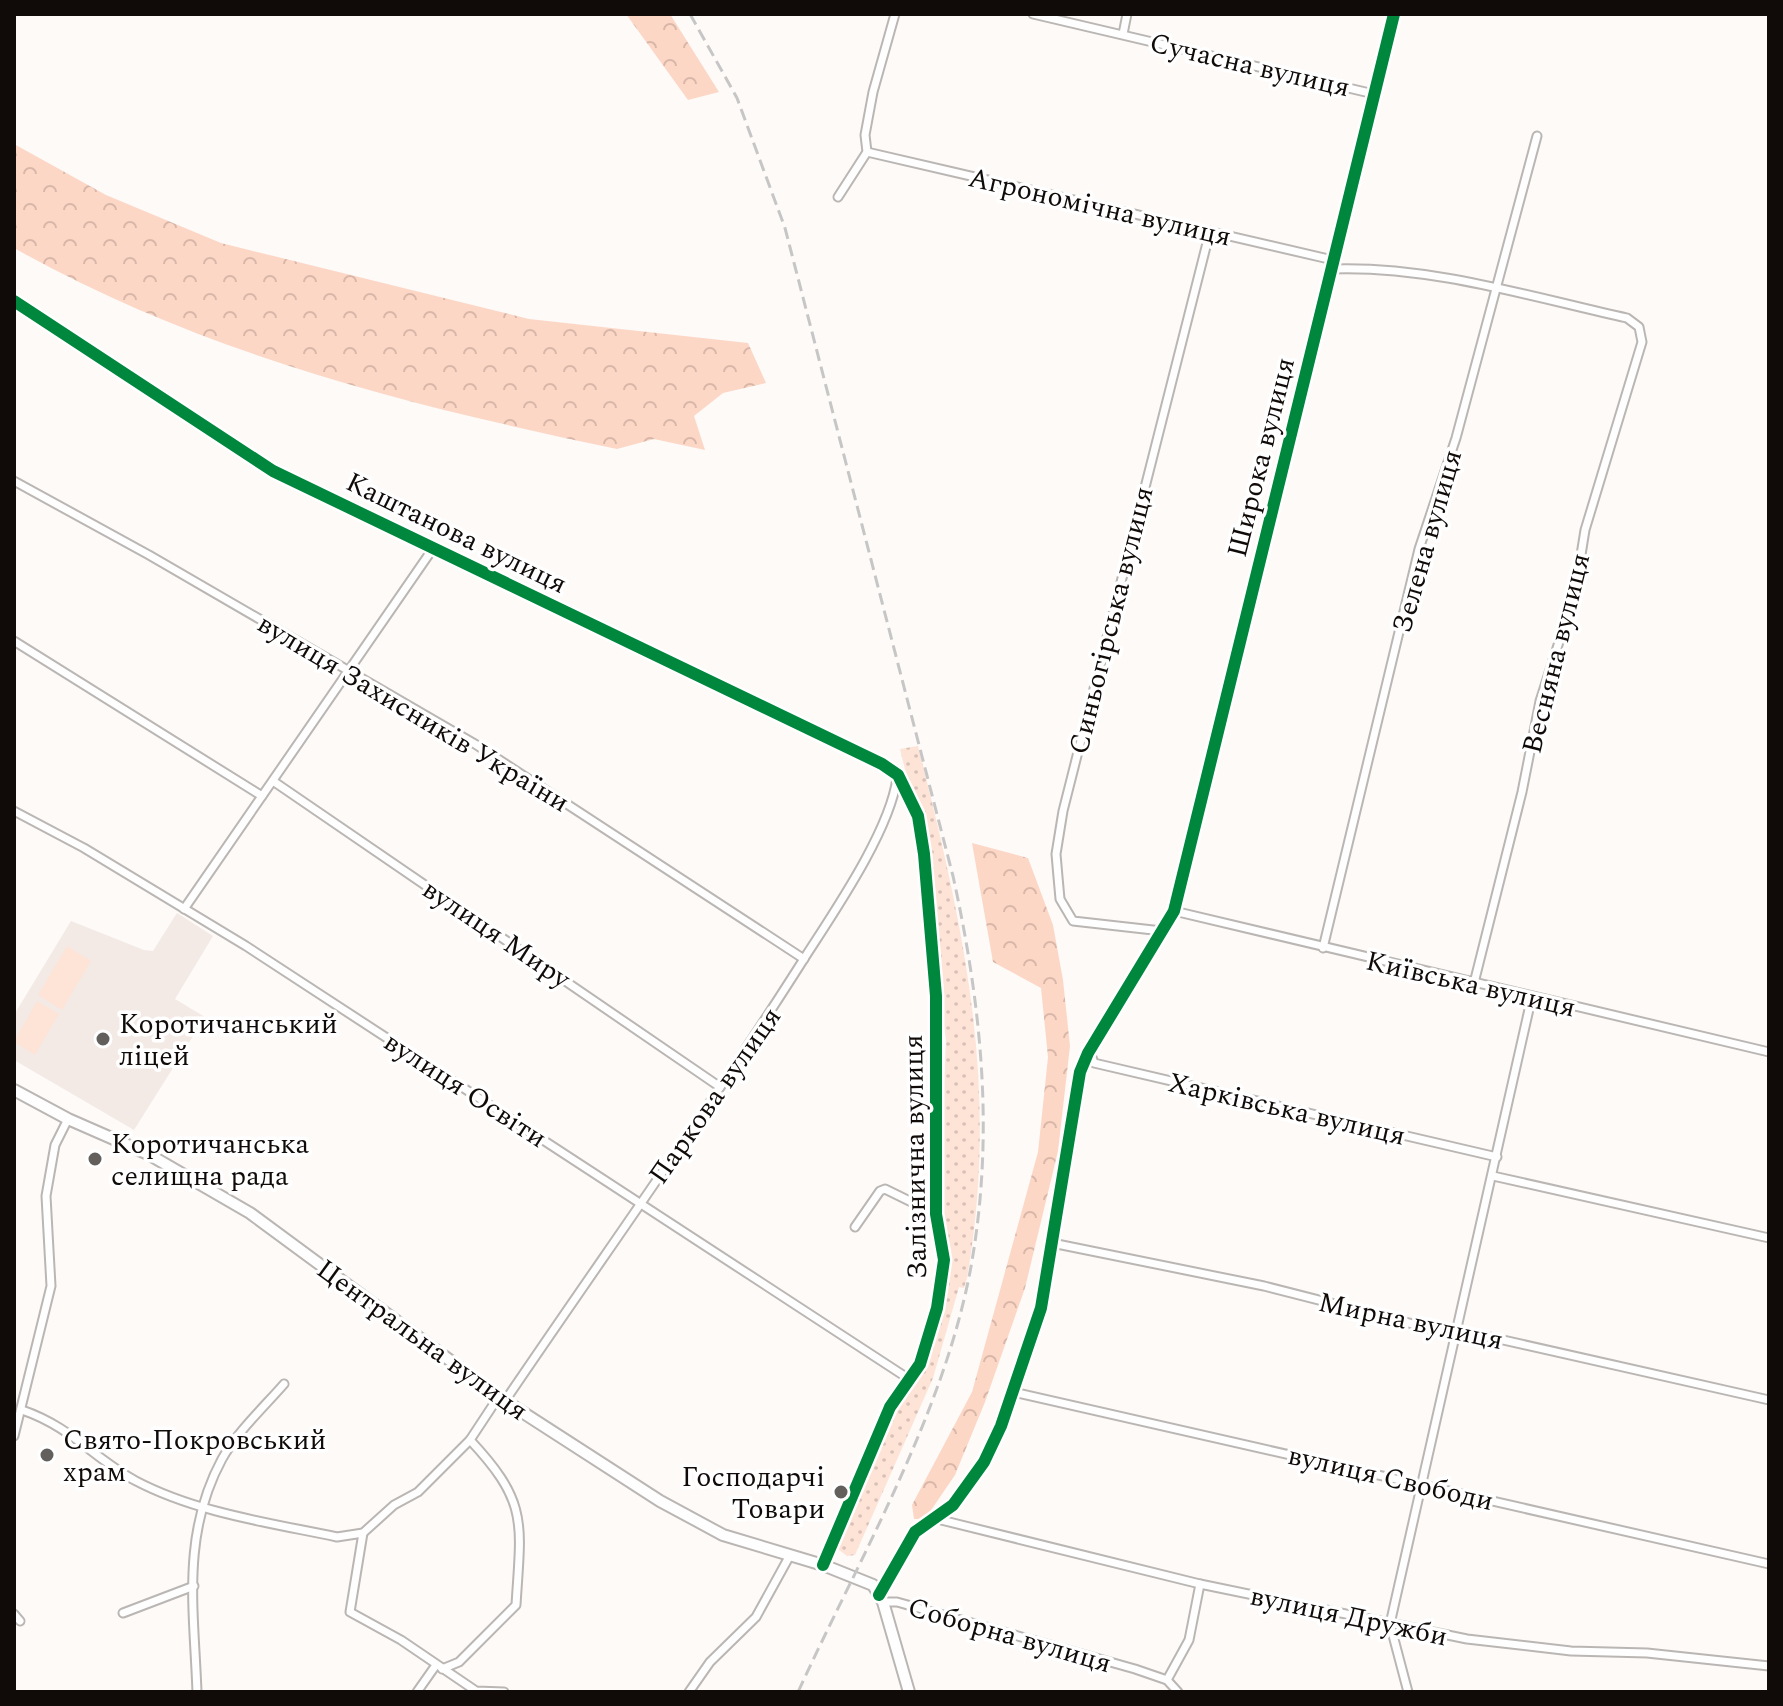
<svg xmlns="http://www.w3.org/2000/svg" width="1783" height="1706" font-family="Spectral,serif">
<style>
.built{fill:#f3eae6}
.grass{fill:url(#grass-dots)}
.forest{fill:url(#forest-crowns)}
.green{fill:#fee3d7}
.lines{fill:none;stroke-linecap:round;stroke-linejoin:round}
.street-casing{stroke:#bab6b4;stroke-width:11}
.secondary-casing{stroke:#bab6b4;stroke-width:14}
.street{stroke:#fffefe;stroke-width:7}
.secondary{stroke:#fffefe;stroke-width:10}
.rail{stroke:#c7c6c6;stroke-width:3;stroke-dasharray:12 6;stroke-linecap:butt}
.cycleway-casing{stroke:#fff;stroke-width:17}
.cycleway{stroke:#00873e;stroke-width:12}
.poi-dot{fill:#635f5d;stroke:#fff;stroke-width:3}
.labels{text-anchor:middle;stroke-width:7;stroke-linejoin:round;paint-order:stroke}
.street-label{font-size:28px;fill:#100b09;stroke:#fff}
.poi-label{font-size:28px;fill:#100b09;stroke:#fff;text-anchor:start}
</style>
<defs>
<pattern id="grass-dots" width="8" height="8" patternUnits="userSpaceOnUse" patternTransform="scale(2)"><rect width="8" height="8" fill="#fee3d7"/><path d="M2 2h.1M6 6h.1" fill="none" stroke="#d9c1b7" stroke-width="1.8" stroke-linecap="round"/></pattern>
<pattern id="forest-crowns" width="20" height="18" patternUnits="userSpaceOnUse" patternTransform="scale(2)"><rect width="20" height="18" fill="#fdd7c6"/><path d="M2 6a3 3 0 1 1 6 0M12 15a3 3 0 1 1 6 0" fill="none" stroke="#d8b7a9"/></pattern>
</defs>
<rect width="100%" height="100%" fill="#fdfaf8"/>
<polygon class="built" points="177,913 213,936 175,999 205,1017 134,1130 14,1060 14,1015 71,921 144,950 153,951"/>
<path class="grass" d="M918 746C964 929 1000 1087 967 1278L964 1288 959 1287 933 1378 855 1555 847 1556 838 1549 839 1543 892 1411 914 1375 941 1287 946 1235 940 1191 946 1040 919 826 900 749Z"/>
<g class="forest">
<polygon points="626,14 670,14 719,92 688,100"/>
<path d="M14 144 106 195 221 243 529 319 748 343 766 383 723 393 694 416 705 450 654 439 617 449C407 405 203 354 14 248Z"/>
<polygon points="972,843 1028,858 1053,925 1063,980 1070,1046 1058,1151 1025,1288 985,1402 955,1475 925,1519 914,1519 912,1505 972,1392 1038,1152 1048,1057 1041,988 993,962"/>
</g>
<g class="green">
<polygon points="67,946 91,961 62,1010 38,995"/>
<polygon points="37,1001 59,1014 35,1055 14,1042"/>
</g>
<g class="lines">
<g class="street-casing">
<g id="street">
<polyline points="1033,14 1374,94"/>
<polyline points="1123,34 1127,14"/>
<polyline points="867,152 1333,260"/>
<polyline points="838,197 867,152 865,135 873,92 895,14"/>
<path d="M1330 269C1430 265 1531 297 1627 318L1639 327 1642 342 1585 530 1575 592 1540 701 1522 792 1474 983"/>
<polyline points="14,301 273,471 882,764 898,775 918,816 924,854 936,996 936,1214 944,1260 937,1308 920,1364 890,1407 823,1565"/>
<polyline points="14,481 149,555 475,744 804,959"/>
<polyline points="14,641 262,796"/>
<polyline points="273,781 720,1087"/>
<polyline points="14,811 84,848 246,946 909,1379"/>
<polyline points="184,909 434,547"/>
<polyline points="1174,911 1769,1052"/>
<polyline points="1162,931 1073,921 1060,899 1058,877 1056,854 1063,811 1210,231"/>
<polyline points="1323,948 1419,549 1456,438 1537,136"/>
<polyline points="1090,1052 1094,1063 1497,1157"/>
<polyline points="1493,1176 1769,1238"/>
<polyline points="855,1227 880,1191 885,1189 936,1214"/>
<polyline points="1052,1243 1264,1286 1456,1335 1472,1333 1769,1400"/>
<polyline points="1013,1392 1769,1564"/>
<path d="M505 1401C606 1252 711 1106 807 954 836 909 890 830 897 778"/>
<path d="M22 1410C72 1427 94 1459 136 1481 197 1513 271 1523 337 1537L363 1533 394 1505 418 1492 470 1440 499 1396"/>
<polyline points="14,1436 51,1286 46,1196 55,1145 68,1119"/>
<polyline points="937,1519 1200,1584 1467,1639 1571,1651 1647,1653 1769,1666"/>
<polyline points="363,1533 350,1612 401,1640 476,1691 504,1692"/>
<polyline points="879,1595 915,1532 953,1505 984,1462 1001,1426 1041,1308 1080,1072 1088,1053 1174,911 1394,14"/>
<polyline points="883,1602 897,1602 1135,1669 1167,1680 1178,1692"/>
<polyline points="123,1613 194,1586"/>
<polyline points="14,1614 20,1621"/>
<path d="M442 1669 459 1662 516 1605C521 1523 529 1503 470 1440"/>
<polyline points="1167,1680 1189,1640 1200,1584"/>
<path d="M197 1692C194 1609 181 1535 222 1459 237 1432 264 1407 284 1384"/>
<polyline points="417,1692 436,1665"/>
<polyline points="689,1692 710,1662 756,1617 789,1557"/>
<polyline points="1408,1692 1390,1624 1532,996"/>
</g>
</g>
<g class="secondary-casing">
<polyline id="secondary" points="14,1090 68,1119 148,1154 250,1213 505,1401 660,1501 723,1535 823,1565 873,1585 883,1602 909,1692"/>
</g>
<use href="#street" class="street"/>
<use href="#secondary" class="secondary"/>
<path class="rail" d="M690 14 737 98 785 228 953 876C982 1008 995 1138 970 1272 942 1417 859 1559 798 1692"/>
<g class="cycleway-casing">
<g id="cycleway">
<polyline points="14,301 273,471 882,764 898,775 918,816 924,854 936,996 936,1214 944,1260 937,1308 920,1364 890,1407 823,1565"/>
<polyline points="879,1595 915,1532 953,1505 984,1462 1001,1426 1041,1308 1080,1072 1088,1053 1174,911 1394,14"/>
</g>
</g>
<use href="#cycleway" class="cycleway"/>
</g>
<g class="poi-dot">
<circle cx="103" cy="1039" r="8"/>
<circle cx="95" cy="1159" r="8"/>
<circle cx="47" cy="1455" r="8"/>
<circle cx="841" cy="1492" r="8"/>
</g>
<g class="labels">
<g class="street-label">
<text transform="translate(1250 64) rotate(13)" y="10">Сучасна вулиця</text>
<text transform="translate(1100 206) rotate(13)" y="10">Агрономічна вулиця</text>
<text transform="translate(1260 457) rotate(-76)" y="10">Широка вулиця</text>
<text transform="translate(457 532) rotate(26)" y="10">Каштанова вулиця</text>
<text transform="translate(1426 541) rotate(-74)" y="10">Зелена вулиця</text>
<text transform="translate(1110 620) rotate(-76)" y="10">Синьогірська вулиця</text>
<text transform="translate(1555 653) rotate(-76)" y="10">Весняна вулиця</text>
<text transform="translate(414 712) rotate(31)" y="10">вулиця Захисників України</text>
<text transform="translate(497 933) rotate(34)" y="10">вулиця Миру</text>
<text transform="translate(1471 983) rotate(13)" y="10">Київська вулиця</text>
<text transform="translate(466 1089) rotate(33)" y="10">вулиця Освіти</text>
<text transform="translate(714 1095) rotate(-55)" y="10">Паркова вулиця</text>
<text transform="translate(1287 1108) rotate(13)" y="10">Харківська вулиця</text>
<text transform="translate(914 1157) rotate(-91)" y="10">Залізнична вулиця</text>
<text transform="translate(1411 1320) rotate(12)" y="10">Мирна вулиця</text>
<text transform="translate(423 1339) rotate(36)" y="10">Центральна вулиця</text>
<text transform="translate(1391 1477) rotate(13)" y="10">вулиця Свободи</text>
<text transform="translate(1349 1615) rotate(12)" y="10">вулиця Дружби</text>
<text transform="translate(1010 1634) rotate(16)" y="10">Соборна вулиця</text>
</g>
<g class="poi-label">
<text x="119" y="1033">Коротичанський<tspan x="119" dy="32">ліцей</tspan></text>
<text x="111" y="1153">Коротичанська<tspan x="111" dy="32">селищна рада</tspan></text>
<text x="63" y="1449">Свято-Покровський<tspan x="63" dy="32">храм</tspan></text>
<text x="825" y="1486" text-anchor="end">Господарчі<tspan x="825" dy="32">Товари</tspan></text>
</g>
</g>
<rect width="1783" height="1706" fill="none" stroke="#100b09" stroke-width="32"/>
</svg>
